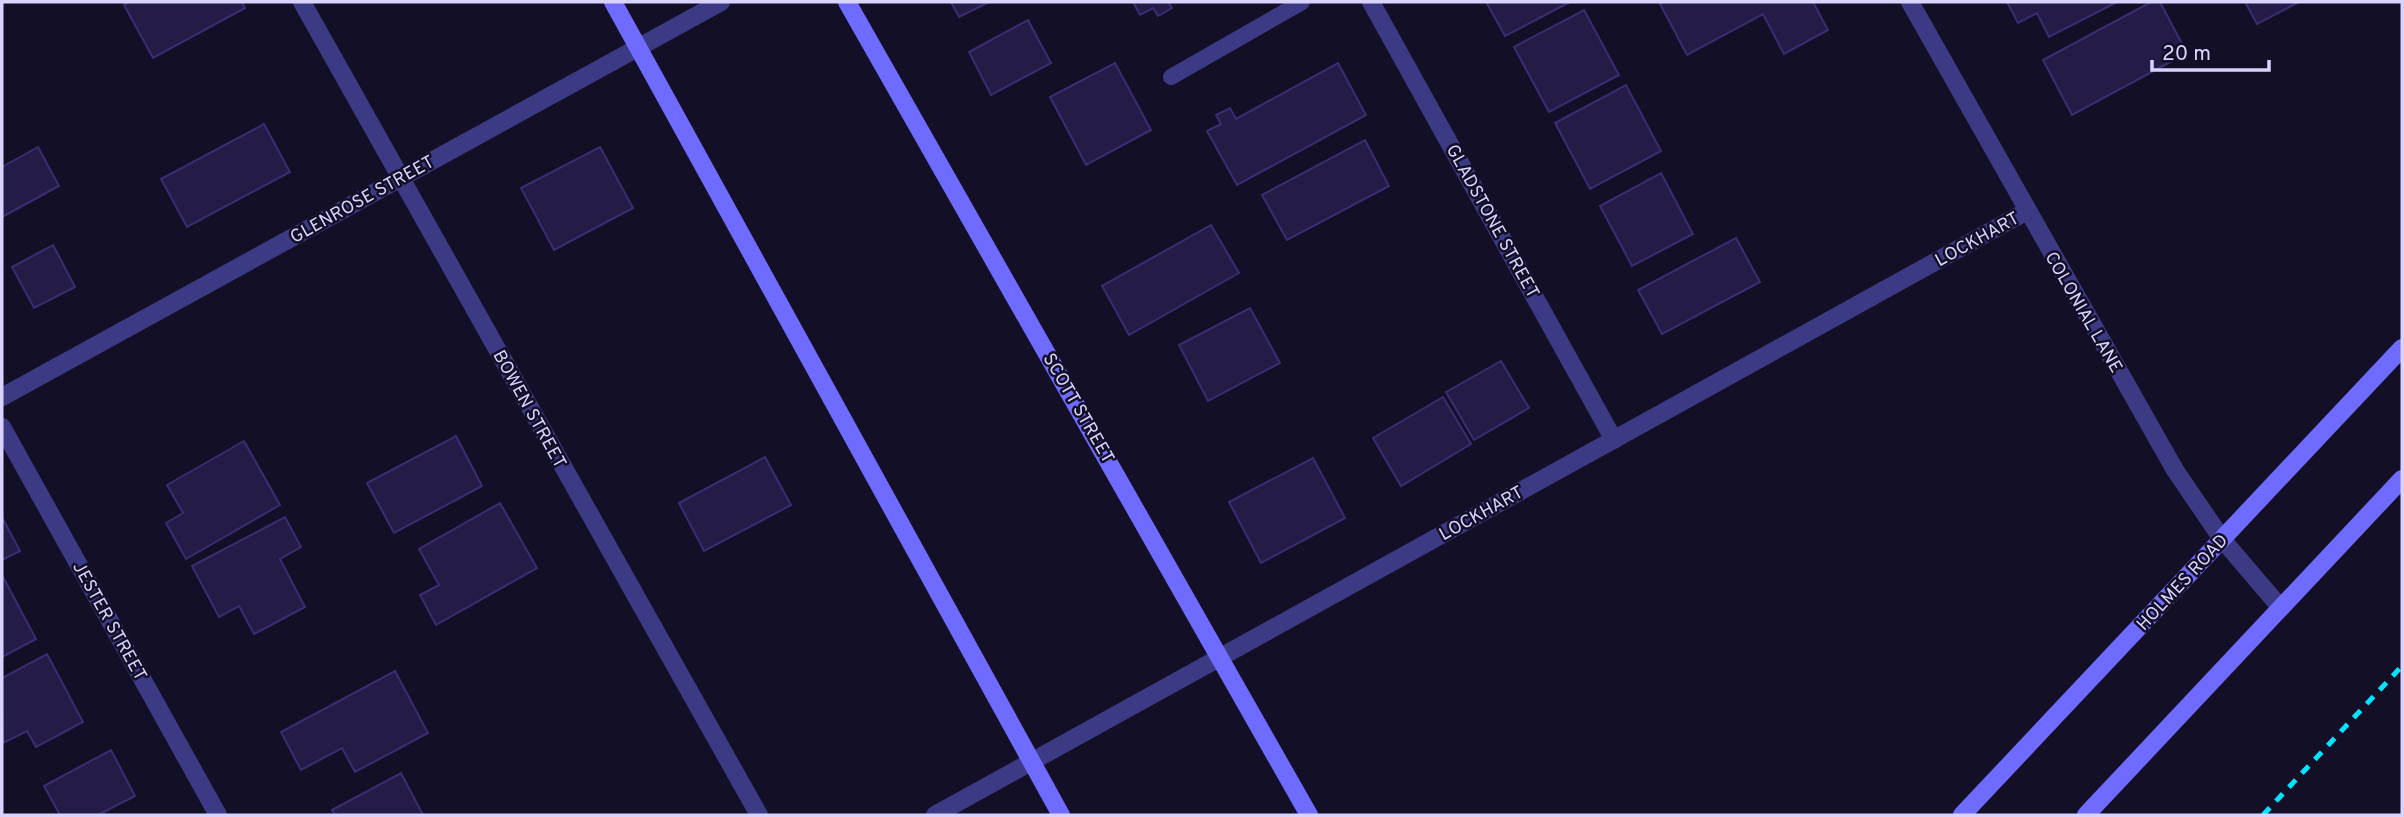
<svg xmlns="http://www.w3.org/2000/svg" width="2404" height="817" font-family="Overpass,sans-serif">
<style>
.building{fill:#241b47;stroke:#3b2d73;stroke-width:2}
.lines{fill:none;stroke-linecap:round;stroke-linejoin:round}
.lane{stroke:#3d3a85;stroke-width:16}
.street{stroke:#3d3a85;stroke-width:18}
.secondary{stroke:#6f6bff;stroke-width:18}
.rail{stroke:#00e5ff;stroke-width:5;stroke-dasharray:10 9;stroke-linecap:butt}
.labels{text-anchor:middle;stroke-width:5;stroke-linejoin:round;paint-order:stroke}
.street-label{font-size:18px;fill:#d9d4ff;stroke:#130f26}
</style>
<rect width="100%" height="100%" fill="#130f26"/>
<g class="building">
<polygon points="130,2 242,2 245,8 153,58 124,5"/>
<polygon points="951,2 989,2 959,17"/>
<polygon points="1133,2 1168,2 1172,8 1158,16 1153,8 1140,15"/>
<polygon points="1486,2 1570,2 1505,36"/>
<polygon points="1664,2 1813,2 1828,30 1784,54 1763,14 1687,55 1660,4"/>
<polygon points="2007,2 2117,2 2049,37 2037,13 2018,23"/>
<polygon points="2151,2 2160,2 2187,53 2072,115 2043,60"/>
<polygon points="2245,2 2299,2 2257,24"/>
<polygon points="1584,10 1619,75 1549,112 1514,47"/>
<polygon points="1028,20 1051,63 991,95 969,52"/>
<polygon points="1115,63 1151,130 1086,165 1050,97"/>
<polygon points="1338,63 1366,115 1237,185 1207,131 1221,124 1216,115 1230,108 1236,119"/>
<polygon points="1626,85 1661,151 1590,189 1555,123"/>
<polygon points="264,124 290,172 187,227 161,179"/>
<polygon points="1365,140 1389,186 1287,240 1262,195"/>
<polygon points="38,147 59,186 2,217 2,167"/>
<polygon points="600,147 633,208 554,250 521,188"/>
<polygon points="1661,173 1693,234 1632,266 1600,206"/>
<polygon points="1211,225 1239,273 1129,335 1102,286"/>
<polygon points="1736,238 1760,282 1662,334 1638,290"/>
<polygon points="53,245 75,287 34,308 12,267"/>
<polygon points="1250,308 1280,363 1208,401 1179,345"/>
<polygon points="1501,361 1529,408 1474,440 1446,392"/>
<polygon points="1443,397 1471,444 1401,486 1373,438"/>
<polygon points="456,436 482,486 394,533 367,483"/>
<polygon points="244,441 280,505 186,559 166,523 183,513 167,485"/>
<polygon points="765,457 791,505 704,551 679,503"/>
<polygon points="1313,458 1345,518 1261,563 1229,502"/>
<polygon points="500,503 537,568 436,625 420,595 439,585 419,549"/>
<polygon points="2,517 20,551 2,560"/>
<polygon points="285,517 301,547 280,559 305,607 254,634 239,606 219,617 192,566"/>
<polygon points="2,575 36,639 2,657"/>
<polygon points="47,654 83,722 36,747 27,731 3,743 2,678"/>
<polygon points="395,671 428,733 355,772 342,748 301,770 281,732"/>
<polygon points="111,750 135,796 98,815 60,815 44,786"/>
<polygon points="401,773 423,815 335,815 332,810"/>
</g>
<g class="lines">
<polyline class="lane" points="1171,77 1302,2"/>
<g class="street">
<polyline points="302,2 759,815"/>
<polyline points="1371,2 1614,440"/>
<polyline points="1910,2 2175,470 2222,539 2280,607"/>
<polyline points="2,397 721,2"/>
<polyline points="2,427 218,815"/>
<polyline points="935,815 2027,211"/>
</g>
<g class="secondary">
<polyline points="613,2 1061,815"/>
<polyline points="847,2 1309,815"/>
<polyline points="1962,815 2402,348"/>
<polyline points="2086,815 2402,479"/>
</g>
<polyline class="rail" points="2263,815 2402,666"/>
</g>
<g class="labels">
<g class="street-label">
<text transform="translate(362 199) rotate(-29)" y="6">GLENROSE STREET</text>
<text transform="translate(1493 221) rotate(61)" y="6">GLADSTONE STREET</text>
<text transform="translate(1977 239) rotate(-29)" y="6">LOCKHART</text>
<text transform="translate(2084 312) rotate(60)" y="6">COLONIAL LANE</text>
<text transform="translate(1079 408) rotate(60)" y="6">SCOTT STREET</text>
<text transform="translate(530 409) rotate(61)" y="6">BOWEN STREET</text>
<text transform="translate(1481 513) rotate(-29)" y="6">LOCKHART</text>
<text transform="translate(2182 582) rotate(-47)" y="6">HOLMES ROAD</text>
<text transform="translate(110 621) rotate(61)" y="6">JESTER STREET</text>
</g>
</g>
<rect width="2404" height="817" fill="none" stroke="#d9d4ff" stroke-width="7"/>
<path d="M2152 60v10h117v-10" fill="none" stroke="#d9d4ff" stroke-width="3.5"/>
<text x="2162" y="60" font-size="21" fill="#d9d4ff" stroke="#130f26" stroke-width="5" paint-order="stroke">20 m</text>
</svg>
